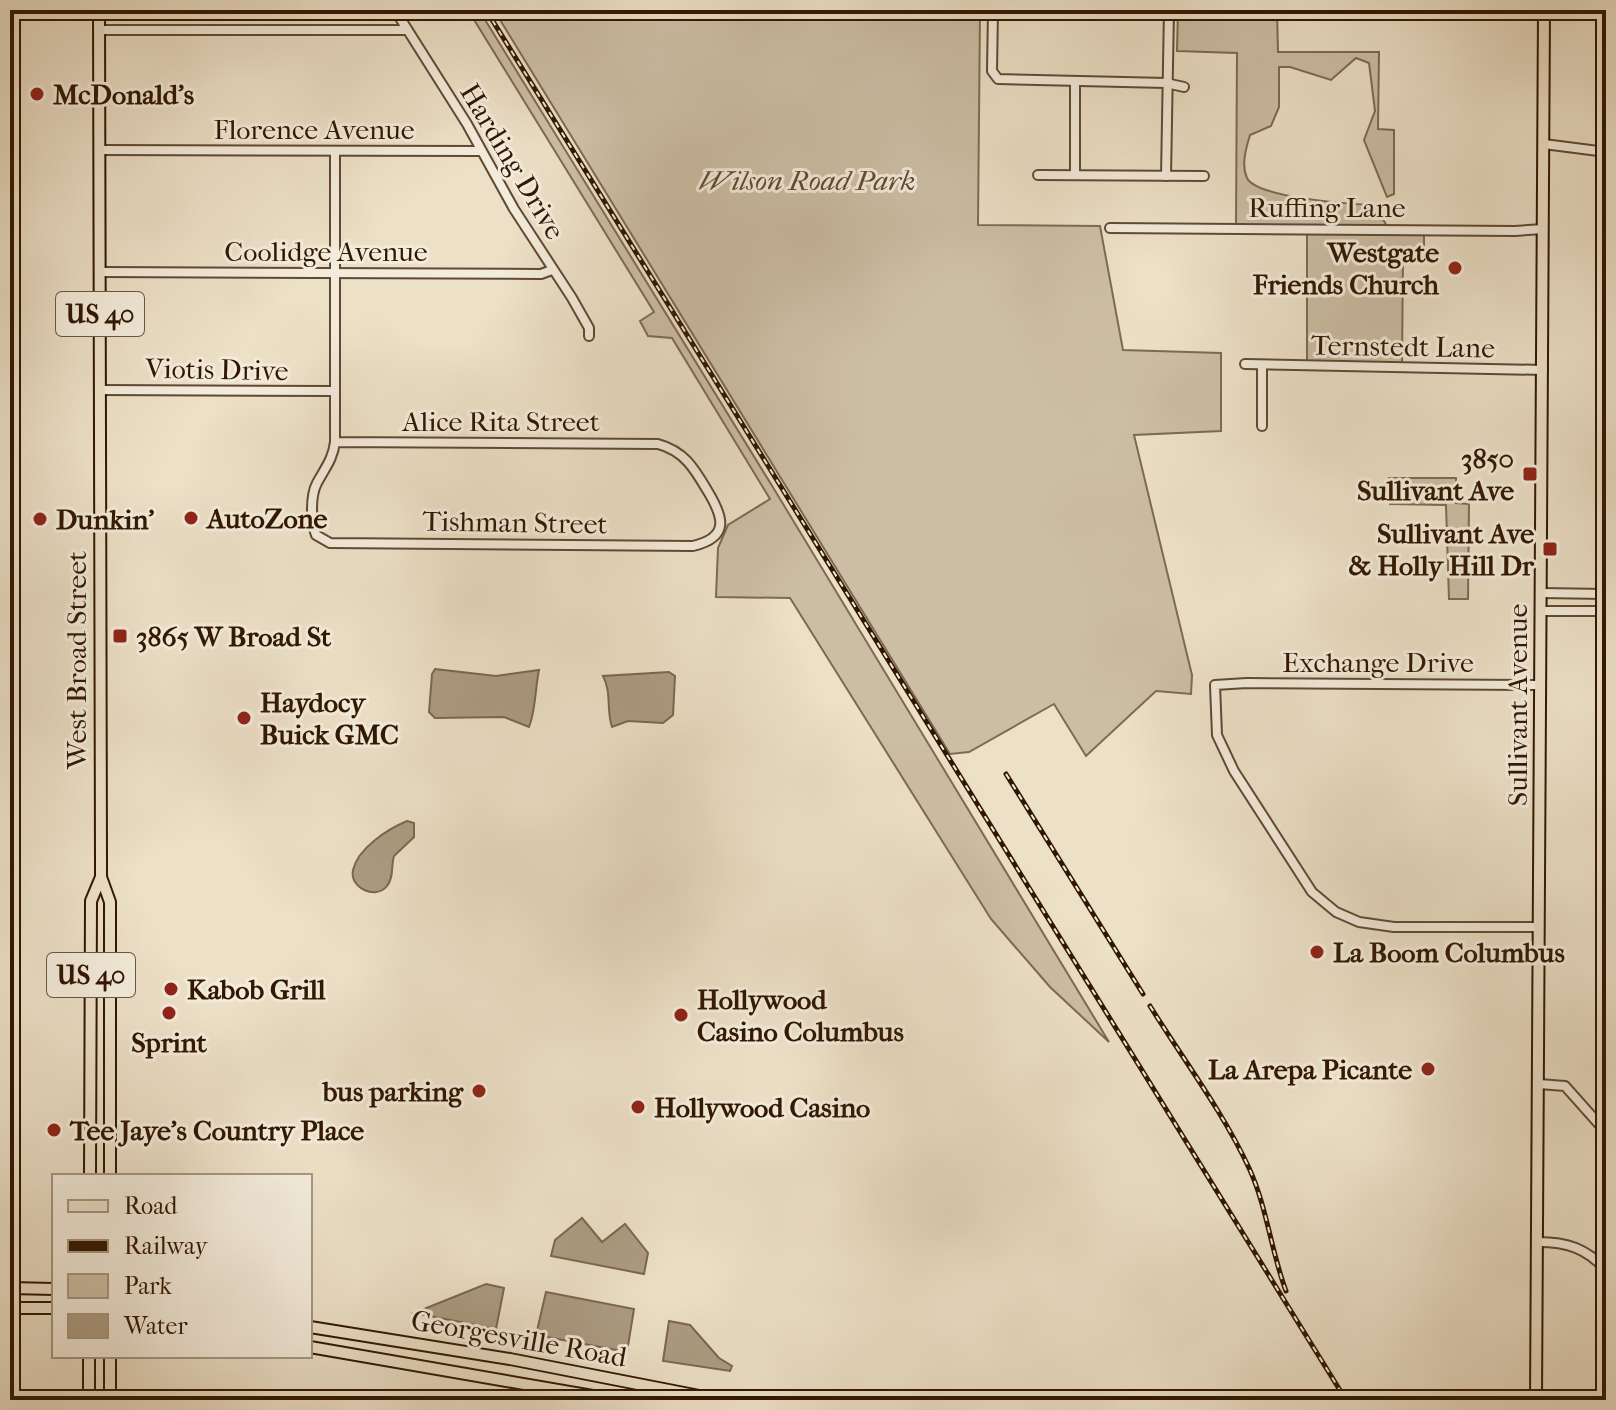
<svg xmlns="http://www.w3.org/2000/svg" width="1616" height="1410" font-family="'IM FELL French Canon',serif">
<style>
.green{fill:#ccbea5;stroke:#7e6a52;stroke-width:2}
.water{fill:#ac9c83;stroke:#7b674f;stroke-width:2}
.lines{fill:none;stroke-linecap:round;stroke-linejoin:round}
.minor-casing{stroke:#604932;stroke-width:12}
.major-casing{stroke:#311700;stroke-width:14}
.minor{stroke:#f3ebdb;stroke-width:8}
.major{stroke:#ece0c7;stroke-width:10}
.rail-casing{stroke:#311700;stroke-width:5}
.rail{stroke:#f3ebdb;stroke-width:2;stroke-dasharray:6;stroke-linecap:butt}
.poi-dot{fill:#8f2418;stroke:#f3ebdb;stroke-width:3}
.labels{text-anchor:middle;stroke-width:6;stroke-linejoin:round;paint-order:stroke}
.shield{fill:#f3ebdb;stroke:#6b5742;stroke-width:2}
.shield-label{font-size:26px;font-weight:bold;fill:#311700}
.poi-label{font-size:28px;font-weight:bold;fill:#311700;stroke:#f3ebdb;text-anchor:start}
.street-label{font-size:28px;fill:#311700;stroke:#f3ebdb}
.park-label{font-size:28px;font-style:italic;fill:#604932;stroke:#f3ebdb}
</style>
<rect width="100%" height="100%" fill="#ece0c7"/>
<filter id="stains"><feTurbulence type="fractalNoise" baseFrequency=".0025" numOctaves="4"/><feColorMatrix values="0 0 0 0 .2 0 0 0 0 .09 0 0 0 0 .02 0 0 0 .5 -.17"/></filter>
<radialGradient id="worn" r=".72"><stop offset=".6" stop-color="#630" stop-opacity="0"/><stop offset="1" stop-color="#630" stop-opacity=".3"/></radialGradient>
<g class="green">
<polygon points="468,10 479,10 774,489 1109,1042 1050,987 991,919 790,598 716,597 718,548 728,525 770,499 672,338 648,336 640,321 654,312"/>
<polygon points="494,10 980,10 978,225 1100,226 1123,350 1221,353 1221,431 1134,435 1192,675 1191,694 1156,691 1086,756 1054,704 969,752 950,754"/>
<path d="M1178 10H1277L1278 52H1379L1378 129 1394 130V194L1387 197 1364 140 1375 111 1369 63 1356 58 1331 80 1290 67H1279V107L1271 126 1250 135C1246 148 1241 165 1247 178 1257 198 1351 204 1374 205L1387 226 1236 225 1237 53 1177 51Z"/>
<polygon points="1307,232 1424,233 1424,252 1403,252 1402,365 1307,363"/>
<polygon points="1389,478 1456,478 1456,503 1469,504 1468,599 1449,599 1446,505 1390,504"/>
</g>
<g class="water">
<path d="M435 669 496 676 539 670C535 689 536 709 529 727L504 717 435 718 429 712 432 674Z"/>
<path d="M669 672 675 676 673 715 663 723 628 721 612 727C606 710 612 693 603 676Z"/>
<path d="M407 821 414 823V837L394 856C391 865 394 878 387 886 376 900 349 888 353 870 358 848 388 829 407 821Z"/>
<polygon points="582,1218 602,1242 625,1224 648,1253 644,1274 551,1256 555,1240"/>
<polygon points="486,1284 504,1288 496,1329 414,1313"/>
<polygon points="546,1292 634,1309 627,1352 536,1335"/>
<polygon points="669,1321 690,1325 719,1358 732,1366 730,1371 663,1361"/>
</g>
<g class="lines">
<g class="minor-casing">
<g id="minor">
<polyline points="395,10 467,124 514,209 572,298 589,328 589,336"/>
<polyline points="993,10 992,71 998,79 1166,83 1184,87"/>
<polyline points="99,30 407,30"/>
<polyline points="1544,144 1606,152"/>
<polyline points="100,150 480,151"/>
<polyline points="1038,175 1204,176"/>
<polyline points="1075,175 1075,82"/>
<polyline points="1166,176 1169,10"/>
<polyline points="1110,228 1515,231 1543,229"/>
<polyline points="100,272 541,274 552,270"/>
<polyline points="1245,364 1543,370"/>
<polyline points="1262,365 1262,426"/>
<polyline points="99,390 334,391"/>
<path d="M335 442 658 444C684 451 694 468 707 490 723 516 731 537 693 546L330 543 316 535C311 522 310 496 317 483 325 468 333 459 335 442V151"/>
<polyline points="1541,593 1606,594"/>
<polyline points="1541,611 1606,611"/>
<polyline points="1539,927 1394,927 1359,922 1336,912 1312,892 1234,771 1217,735 1215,685 1247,683 1541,685"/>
<polyline points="1539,1084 1565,1086 1606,1132"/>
<path d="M1538 1242C1567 1242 1586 1248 1606 1270"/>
</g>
</g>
<g class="major-casing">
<g id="major">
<polyline points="101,877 110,902 110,1176"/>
<polyline points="90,1176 91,901 101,877 101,859 99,10"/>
<polyline points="10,1288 54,1289"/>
<polyline points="10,1308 54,1308"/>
<polyline points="310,1327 510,1359 720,1400"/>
<polyline points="310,1347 616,1400"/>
<polyline points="89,1400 89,1356"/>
<polyline points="110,1400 110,1356"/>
<polyline points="636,1400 655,1400"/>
<polyline points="1536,1400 1544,10"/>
</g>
</g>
<use href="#minor" class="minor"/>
<use href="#major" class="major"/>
<g class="rail-casing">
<g id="rail">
<polyline points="486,10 1346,1400"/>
<polyline points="1006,774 1143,994"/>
<path d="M1150 1006C1183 1059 1223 1112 1249 1168 1267 1207 1271 1251 1286 1291"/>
</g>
</g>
<use href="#rail" class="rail"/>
</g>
<g class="poi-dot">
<circle cx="37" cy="94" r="8"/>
<circle cx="1455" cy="268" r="8"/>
<rect x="1522" y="466" width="16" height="16" rx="4"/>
<circle cx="191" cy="518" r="8"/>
<circle cx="40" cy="519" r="8"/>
<rect x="1542" y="541" width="16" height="16" rx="4"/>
<rect x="112" y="628" width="16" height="16" rx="4"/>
<circle cx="244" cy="718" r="8"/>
<circle cx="1317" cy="952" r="8"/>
<circle cx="171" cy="989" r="8"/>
<circle cx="169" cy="1013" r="8"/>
<circle cx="681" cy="1015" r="8"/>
<circle cx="1428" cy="1069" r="8"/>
<circle cx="479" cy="1091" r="8"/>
<circle cx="638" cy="1107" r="8"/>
<circle cx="54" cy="1130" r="8"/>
</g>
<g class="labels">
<g class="shield">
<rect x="56" y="292" width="88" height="44" rx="6"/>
<rect x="47" y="953" width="88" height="44" rx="6"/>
</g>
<g class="shield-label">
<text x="100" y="323">US 40</text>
<text x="91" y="984">US 40</text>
</g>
<g class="poi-label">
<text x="53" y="104">McDonald's</text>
<text x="1439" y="262" text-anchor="end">Westgate<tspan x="1439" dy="32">Friends Church</tspan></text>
<text x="1514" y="468" text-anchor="end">3850<tspan x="1514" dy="32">Sullivant Ave</tspan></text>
<text x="207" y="528">AutoZone</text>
<text x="56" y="529">Dunkin'</text>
<text x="1534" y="543" text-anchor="end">Sullivant Ave<tspan x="1534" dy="32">&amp; Holly Hill Dr</tspan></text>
<text x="136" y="646">3865 W Broad St</text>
<text x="260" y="712">Haydocy<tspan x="260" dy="32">Buick GMC</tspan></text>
<text x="1333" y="962">La Boom Columbus</text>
<text x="187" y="999">Kabob Grill</text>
<text x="697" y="1009">Hollywood<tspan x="697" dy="32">Casino Columbus</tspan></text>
<text x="169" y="1052" text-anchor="middle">Sprint</text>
<text x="1412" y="1079" text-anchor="end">La Arepa Picante</text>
<text x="463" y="1101" text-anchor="end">bus parking</text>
<text x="654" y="1117">Hollywood Casino</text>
<text x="70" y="1140">Tee Jaye's Country Place</text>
</g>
<g class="street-label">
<text x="314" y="139">Florence Avenue</text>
<text transform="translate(513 161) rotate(59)" y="10">Harding Drive</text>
<text x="1327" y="217">Ruffing Lane</text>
<text x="326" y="261">Coolidge Avenue</text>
<text transform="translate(1403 346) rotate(1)" y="10">Ternstedt Lane</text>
<text transform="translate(217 369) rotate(1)" y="10">Viotis Drive</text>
<text x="501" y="431">Alice Rita Street</text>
<text transform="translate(515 522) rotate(1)" y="10">Tishman Street</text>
<text transform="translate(76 660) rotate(-90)" y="10">West Broad Street</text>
<text x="1378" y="672">Exchange Drive</text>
<text transform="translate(1517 705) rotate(-90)" y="10">Sullivant Avenue</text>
<text transform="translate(519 1338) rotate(10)" y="10">Georgesville Road</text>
</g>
<g class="park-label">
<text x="807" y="190">Wilson Road Park</text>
</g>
</g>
<rect width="1616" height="1410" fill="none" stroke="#ece0c7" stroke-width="40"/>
<rect x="12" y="12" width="1592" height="1386" fill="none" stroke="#311700" stroke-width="4"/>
<rect x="20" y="20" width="1576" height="1370" fill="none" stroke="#311700" stroke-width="2"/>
<rect x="52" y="1174" width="260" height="184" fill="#f3ebdb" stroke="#a59683" stroke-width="2"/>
<rect x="68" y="1200" width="40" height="12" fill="#ece0c7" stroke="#a59683" stroke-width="2"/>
<text x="124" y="1214" font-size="24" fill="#311700">Road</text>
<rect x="68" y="1240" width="40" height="12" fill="#311700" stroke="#a59683" stroke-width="2"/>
<text x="124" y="1254" font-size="24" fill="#311700">Railway</text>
<rect x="68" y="1274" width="40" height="24" fill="#ccbea5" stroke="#a59683" stroke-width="2"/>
<text x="124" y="1294" font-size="24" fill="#311700">Park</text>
<rect x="68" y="1314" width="40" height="24" fill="#ac9c83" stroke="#a59683" stroke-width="2"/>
<text x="124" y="1334" font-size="24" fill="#311700">Water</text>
<rect width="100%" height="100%" filter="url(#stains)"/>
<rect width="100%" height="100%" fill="url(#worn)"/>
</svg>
